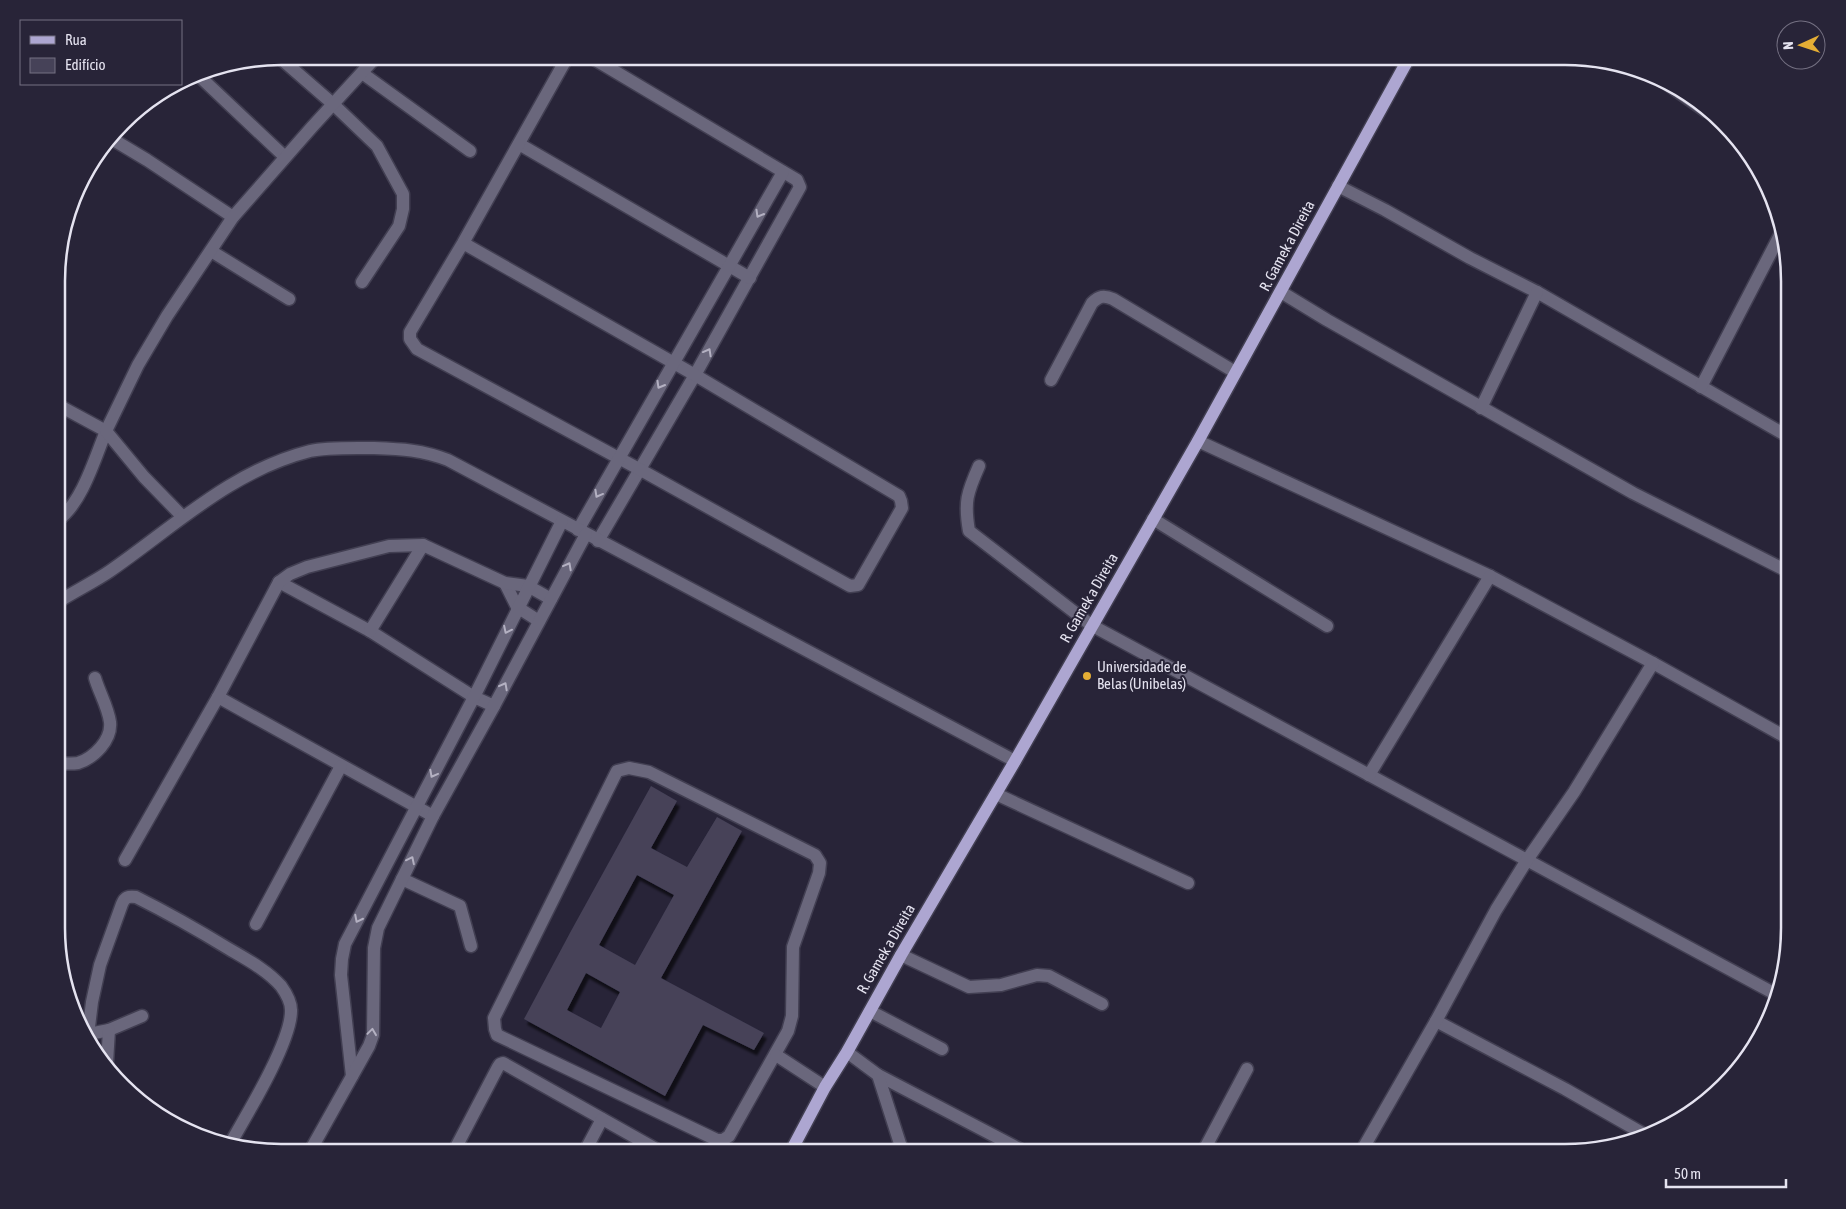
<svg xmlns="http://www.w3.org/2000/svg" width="1846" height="1209" font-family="'Asap Condensed',sans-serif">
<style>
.building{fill:#464258;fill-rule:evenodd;filter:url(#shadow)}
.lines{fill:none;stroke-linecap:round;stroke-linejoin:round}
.minor-casing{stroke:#423f52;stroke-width:15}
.major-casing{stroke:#423f52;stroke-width:15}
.minor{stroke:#6a677c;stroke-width:12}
.major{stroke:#ada6d1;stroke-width:12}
.oneway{stroke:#b4b1c2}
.poi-dot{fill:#e4ad35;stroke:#282438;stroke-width:2}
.labels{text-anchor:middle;stroke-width:4;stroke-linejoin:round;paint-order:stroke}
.street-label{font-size:15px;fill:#e5e3f0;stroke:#282438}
.poi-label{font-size:15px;fill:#e5e3f0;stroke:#282438;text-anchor:start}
.rim{fill:none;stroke:#e5e3f0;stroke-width:2.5}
</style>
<defs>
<filter id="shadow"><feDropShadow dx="3" dy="5.5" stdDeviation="1" flood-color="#0009"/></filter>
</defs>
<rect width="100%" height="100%" fill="#282438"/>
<path class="building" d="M651 786 677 801 651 848 687 867 717 817 742 831 661 978 764 1033 754 1050 703 1025 665 1096 524 1019 571 931ZM637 875 674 895 635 965 599 945ZM586 973 620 992 601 1028 567 1010Z"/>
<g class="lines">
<g class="minor-casing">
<g id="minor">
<polyline points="589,56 797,180 800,187 695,375 598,541"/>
<polyline points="279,57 333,104 377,146 403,194 403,209 399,226 362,282"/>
<polyline points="196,73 285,157"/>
<polyline points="362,73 470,151"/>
<polyline points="1663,81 1706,111"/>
<polyline points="112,139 147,160 233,217"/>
<polyline points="519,144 750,278"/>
<polyline points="1338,186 1385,210 1470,258 1537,292 1789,437"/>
<polyline points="463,243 695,375 899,496 901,501 902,508 858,585 850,586 639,469 417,349 410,339 410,332 463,243 568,56"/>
<polyline points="211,251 289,299"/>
<polyline points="1281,292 1327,320 1633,493 1789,572"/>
<path d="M1051 380 1092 303C1099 296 1104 295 1113 299L1235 372"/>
<polyline points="1701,387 1780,235"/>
<path d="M58 405 106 431C95 458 82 503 58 520"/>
<polyline points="1481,408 1537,292"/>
<polyline points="1198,441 1490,576 1653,663 1789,739"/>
<path d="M979 466C967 493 964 502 969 531L1091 625 1779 996"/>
<polyline points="182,516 144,477 106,431 138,365 167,316 233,217 312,127 377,56"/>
<polyline points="1153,519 1327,626"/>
<polyline points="578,530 783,172"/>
<polyline points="279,582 370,631 474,697 494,706"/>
<polyline points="505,583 517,607 539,621"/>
<path d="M58 602C75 591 94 582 110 571 175 526 231 471 310 451 327 447 357 448 374 448 402 449 422 450 448 460L1015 761"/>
<polyline points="370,631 423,545"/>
<polyline points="218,697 433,816"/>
<path d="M58 764C64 763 72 764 78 763 94 758 112 740 110 722 108 707 99 692 95 678"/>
<polygon points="629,768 649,772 815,855 820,863 819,873 793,947 792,1016 788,1031 729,1136 723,1140 717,1140 497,1035 495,1029 494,1018 617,771"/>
<polyline points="1369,775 1490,576"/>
<polyline points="996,794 1188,883"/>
<polyline points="125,860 218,697 279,582 290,574 307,567 389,546 423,545 505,583 528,586 551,599"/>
<polyline points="402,879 460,906 471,946"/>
<polyline points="256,924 341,766"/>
<polyline points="901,955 969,987 1001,985 1037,975 1049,976 1102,1004"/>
<polyline points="870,1011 942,1049"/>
<polyline points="1436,1021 1565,1089 1642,1133"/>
<polyline points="84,1035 109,1030 142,1016"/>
<path d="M88 1035 92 1002 100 965 122 904C125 897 128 896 136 897 168 913 198 930 229 949 246 959 267 970 281 986 286 993 291 1002 291 1010 292 1041 246 1116 230 1144"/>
<polyline points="847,1052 878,1075 1025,1152"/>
<polyline points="776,1055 825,1087"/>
<polyline points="107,1063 109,1030"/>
<polyline points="878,1075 903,1153"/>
<polyline points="352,1076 341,975 342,959 345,944 474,697 562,521"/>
<polyline points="1203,1152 1247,1069"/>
<polyline points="1361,1152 1436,1021 1496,910 1527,860 1574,792 1653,663"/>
<polyline points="309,1153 369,1046 373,1035 374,948 378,928 433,816 494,706 586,534"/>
<polyline points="453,1153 498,1067 500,1064 503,1063 663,1153"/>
<polyline points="584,1153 602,1119"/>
</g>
</g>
<g class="major-casing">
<polyline id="major" points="790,1153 825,1087 847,1052 901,955 1015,761 1198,441 1410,56"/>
</g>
<use href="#minor" class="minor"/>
<use href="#major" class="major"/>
</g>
<defs><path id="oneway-chevron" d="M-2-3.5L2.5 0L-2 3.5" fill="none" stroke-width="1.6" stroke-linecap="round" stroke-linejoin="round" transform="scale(1.25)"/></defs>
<g class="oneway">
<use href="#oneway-chevron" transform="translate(759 214) rotate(120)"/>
<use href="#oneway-chevron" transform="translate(708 352) rotate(-61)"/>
<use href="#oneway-chevron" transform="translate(660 385) rotate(120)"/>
<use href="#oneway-chevron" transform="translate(598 494) rotate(119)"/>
<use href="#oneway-chevron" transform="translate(568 566) rotate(-62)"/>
<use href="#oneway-chevron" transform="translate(507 630) rotate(116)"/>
<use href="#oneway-chevron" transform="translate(504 686) rotate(-62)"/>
<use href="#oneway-chevron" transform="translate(433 774) rotate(118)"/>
<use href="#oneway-chevron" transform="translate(411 860) rotate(-64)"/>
<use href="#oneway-chevron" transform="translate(358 919) rotate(117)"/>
<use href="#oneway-chevron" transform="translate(372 1032) rotate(-82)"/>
</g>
<circle class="poi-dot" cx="1087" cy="676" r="5"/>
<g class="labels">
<g class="street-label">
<text transform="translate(1287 246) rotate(-62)" y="5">R. Gamek a Direita</text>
<text transform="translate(1089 598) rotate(-60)" y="5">R. Gamek a Direita</text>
<text transform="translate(886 949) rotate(-60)" y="5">R. Gamek a Direita</text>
</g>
<g class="poi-label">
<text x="1097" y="672">Universidade de<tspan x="1097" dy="17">Belas (Unibelas)</tspan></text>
</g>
</g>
<path d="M0 0H1846V1209H0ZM281 65H1565A216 216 0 0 1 1781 281V928A216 216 0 0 1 1565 1144H281A216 216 0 0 1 65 928V281A216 216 0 0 1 281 65Z" fill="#282438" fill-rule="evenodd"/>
<path class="rim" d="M281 65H1565A216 216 0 0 1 1781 281V928A216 216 0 0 1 1565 1144H281A216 216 0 0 1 65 928V281A216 216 0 0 1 281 65Z"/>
<rect x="20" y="20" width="162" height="65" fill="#282438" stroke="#747082"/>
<rect x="30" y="36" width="25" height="8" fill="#ada6d1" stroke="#747082"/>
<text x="65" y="45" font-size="15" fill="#e5e3f0">Rua</text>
<rect x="30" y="58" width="25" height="15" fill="#464258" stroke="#747082"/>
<text x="65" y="70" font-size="15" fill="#e5e3f0">Edifício</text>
<g transform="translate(1801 45) rotate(267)"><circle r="24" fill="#282438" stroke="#747082"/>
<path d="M0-4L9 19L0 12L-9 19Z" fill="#e4ad35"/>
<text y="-8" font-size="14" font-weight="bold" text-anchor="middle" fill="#e5e3f0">N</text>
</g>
<path d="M1666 1179v8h120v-8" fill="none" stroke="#e5e3f0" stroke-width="2.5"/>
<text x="1674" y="1179" font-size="15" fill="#e5e3f0" stroke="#282438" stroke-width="4" paint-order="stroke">50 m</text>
</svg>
